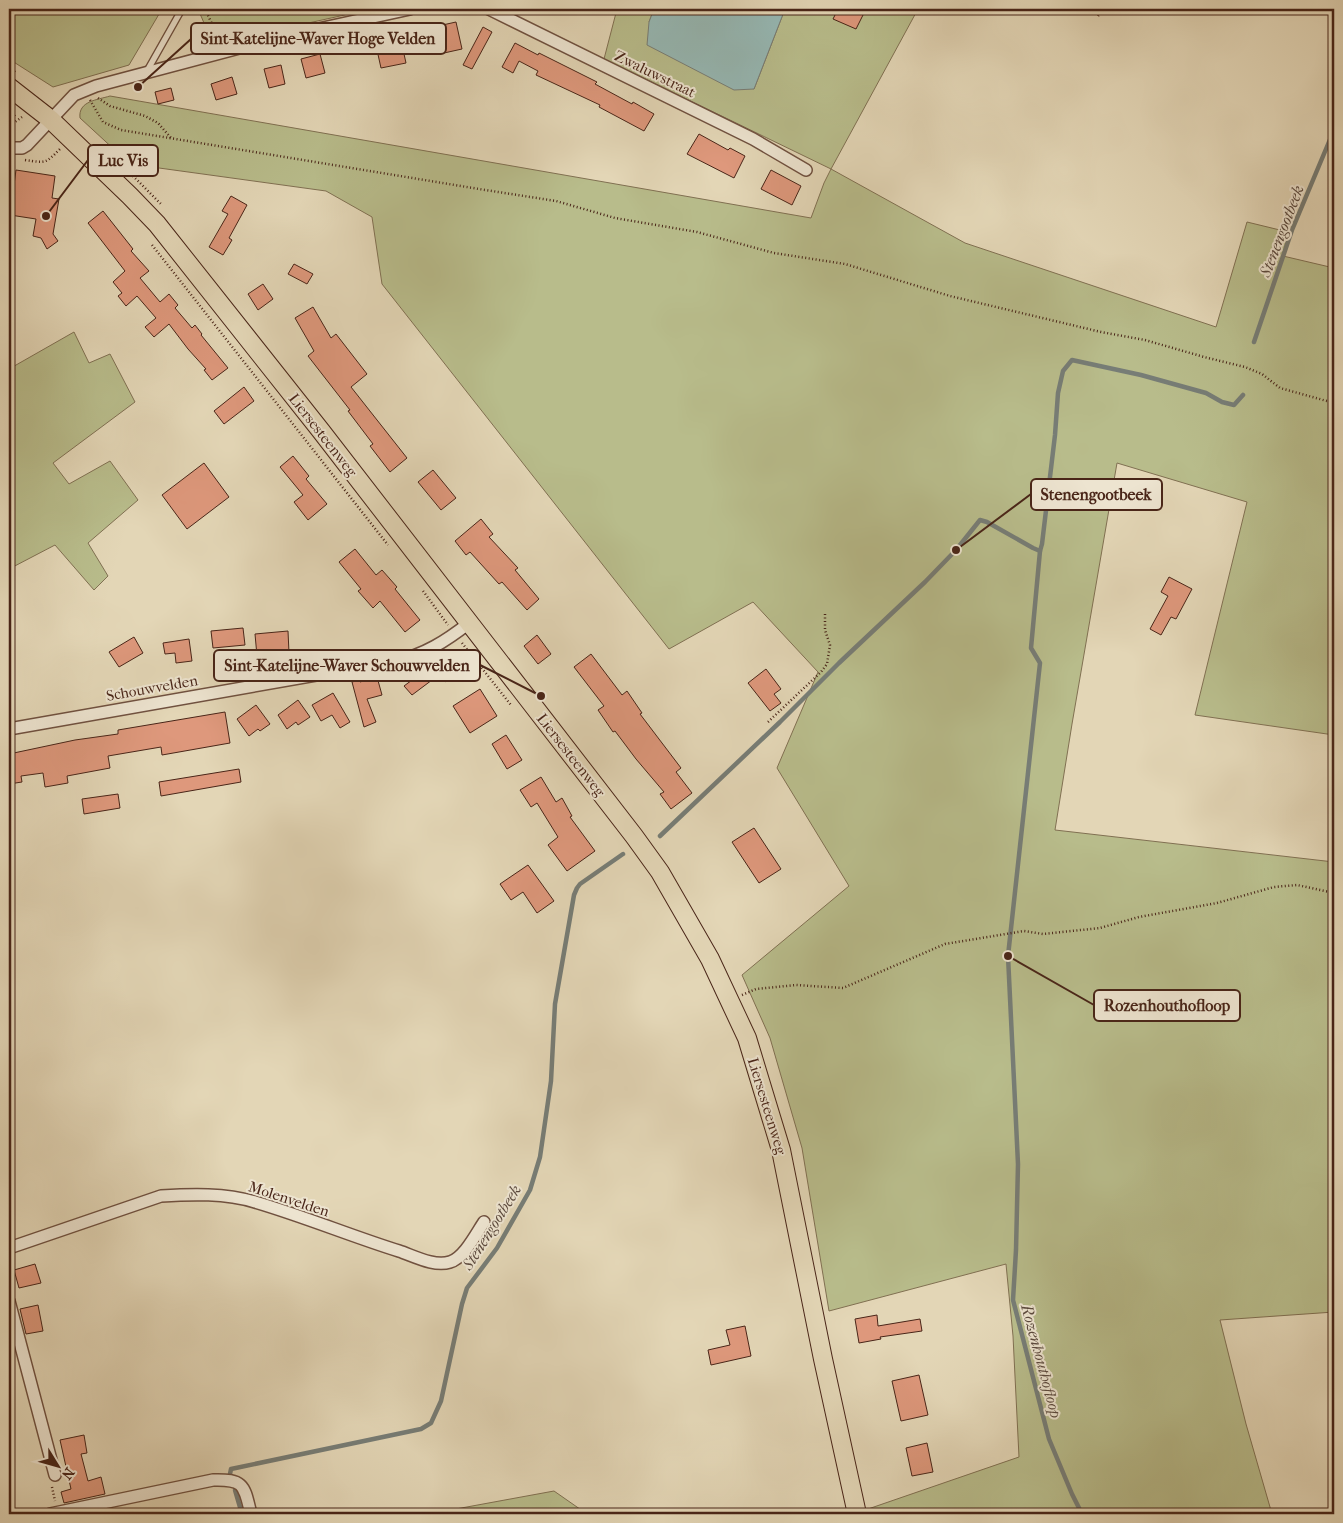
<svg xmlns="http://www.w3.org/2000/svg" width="1343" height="1523" font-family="'IM FELL French Canon',serif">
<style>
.green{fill:#b8bc8b;stroke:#807052}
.water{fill:#96b8b4;stroke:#777d76}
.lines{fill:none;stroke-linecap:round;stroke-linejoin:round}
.stream{stroke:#777d76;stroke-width:4.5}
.building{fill:#de987c;stroke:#492518}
.service-casing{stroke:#705140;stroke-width:8}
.minor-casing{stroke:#705140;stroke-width:14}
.primary-casing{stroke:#492518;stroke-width:20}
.path{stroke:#492518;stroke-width:2.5;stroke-dasharray:1 2.5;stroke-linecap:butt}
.service{stroke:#ede4d0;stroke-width:5.5}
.minor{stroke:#ede4d0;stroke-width:11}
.primary{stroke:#e3d6b6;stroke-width:18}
.labels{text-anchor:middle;stroke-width:4;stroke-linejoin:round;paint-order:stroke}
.street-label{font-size:15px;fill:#492518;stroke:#ede4d0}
.water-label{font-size:16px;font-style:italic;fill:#5c4a3f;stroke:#ede4d0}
.leader{fill:none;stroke:#492518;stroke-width:2}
.callout-dot{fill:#492518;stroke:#ede4d0;stroke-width:2}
.callout{fill:#ede4d0;stroke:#492518;stroke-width:2}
.callout-label{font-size:16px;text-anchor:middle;font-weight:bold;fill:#492518}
</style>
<rect width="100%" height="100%" fill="#e3d6b6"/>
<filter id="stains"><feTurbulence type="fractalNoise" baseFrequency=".004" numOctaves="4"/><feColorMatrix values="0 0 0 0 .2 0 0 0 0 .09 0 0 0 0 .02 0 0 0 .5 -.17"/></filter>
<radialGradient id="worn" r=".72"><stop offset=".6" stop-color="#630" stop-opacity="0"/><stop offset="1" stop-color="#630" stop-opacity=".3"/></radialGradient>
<g class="green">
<polygon points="9,9 162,9 129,65 53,87 9,59"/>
<polygon points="198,9 372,9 213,44"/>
<path d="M617 9H654L649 22 754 89 785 9H918L831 169 965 243 1216 327 1247 222 1288 232 1283 256 1334 268V735L1195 715 1247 502 1117 463 1072 724 1055 830 1334 862V1312L1220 1320 1246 1424 1272 1514H870L868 1509 1019 1457 1013 1336 1006 1264 829 1311 802 1148 770 1038 742 975 849 886 777 768 818 672 753 602 669 649 382 284 372 217 326 191 130 164 80 118C78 101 97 100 110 96L811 218 824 183 831 169 604 59Z"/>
<polygon points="74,332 89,363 110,354 135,402 53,463 69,484 110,461 138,500 88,543 108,576 94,590 55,545 9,569 9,369"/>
<polygon points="554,1491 587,1514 446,1514 445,1511"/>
</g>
<polygon class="water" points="654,9 785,9 754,89 734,90 647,45 649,22"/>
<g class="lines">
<g class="stream">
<polyline points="1254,342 1292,230 1334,130"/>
<polyline points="1040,551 1031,648 1040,663 1008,956 1018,1164 1016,1250 1013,1300 1049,1439 1072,1494 1082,1514"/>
<polyline points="660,836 780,722 839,663 925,582 956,550 980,520 987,522 1033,548 1040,551 1042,544 1055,435 1058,393 1063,371 1072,360 1141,375 1206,393 1222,402 1234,405 1243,395"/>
<polyline points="230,1474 231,1469 421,1429 431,1423 441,1401 462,1304 467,1288 497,1248 530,1190 540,1157 551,1081 555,1004 574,895 577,888 580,884 623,854"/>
<polyline points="235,1490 242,1514"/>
</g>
</g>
<g class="building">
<polygon points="838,9 866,9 856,29 833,19"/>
<polygon points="456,22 462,49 444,53 438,26"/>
<polygon points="483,27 492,32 472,69 463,65"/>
<polygon points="400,36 406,63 381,68 375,41"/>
<polygon points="515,43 538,55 539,53 597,82 595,84 632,104 633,102 654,114 644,131 599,107 600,105 536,75 538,71 519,61 513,73 502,67"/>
<polygon points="320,54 325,73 306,78 301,59"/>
<polygon points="281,65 285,84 269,88 264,69"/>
<polygon points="232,77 237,94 216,100 211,84"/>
<polygon points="171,88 174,100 158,104 155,92"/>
<polygon points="699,134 728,150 730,148 745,156 734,178 687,154"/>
<polygon points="16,170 55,176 52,198 59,199 53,234 58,241 47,249 41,238 33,236 36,219 10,215"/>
<polygon points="771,170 801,186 792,205 761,189"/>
<polygon points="231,196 247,205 229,238 232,240 223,255 209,247 228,214 222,211"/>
<polygon points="103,211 133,249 131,251 149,271 140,278 160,302 169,294 178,305 175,308 192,328 195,325 202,334 201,335 228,368 212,380 204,370 206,369 188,349 169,324 154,337 145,327 156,318 137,296 126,306 118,296 122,293 113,282 125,271 88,223"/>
<polygon points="294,264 313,274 307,284 288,274"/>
<polygon points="263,284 273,299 258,310 248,294"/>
<polygon points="313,307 331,338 336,334 367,374 351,387 407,458 390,472 370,446 373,444 348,411 350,410 308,356 314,351 295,318"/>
<polygon points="244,387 254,401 224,424 214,411"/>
<polygon points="293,456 309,476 306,479 327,504 308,520 294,502 303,495 280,467"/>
<polygon points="204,463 229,497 187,529 162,495"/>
<polygon points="433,470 456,498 441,510 418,482"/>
<polygon points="481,519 493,534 489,537 518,568 515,570 539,599 527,610 502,582 499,584 470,552 466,555 455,541"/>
<polygon points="355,549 376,575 382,570 397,587 395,589 420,620 405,632 380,601 373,608 358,591 361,589 339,562"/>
<polygon points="1169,577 1192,589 1176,619 1171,617 1161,635 1150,629 1168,596 1161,592"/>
<polygon points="243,628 245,645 213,648 211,631"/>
<polygon points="288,631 289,653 257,656 255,634"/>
<polygon points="537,635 551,654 538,664 524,646"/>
<polygon points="134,637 143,653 119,667 109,652"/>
<polygon points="189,639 192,661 176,663 175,653 165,654 163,643"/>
<polygon points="447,654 459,670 445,682 440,674 412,695 404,686"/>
<polygon points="591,654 622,695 627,691 642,713 640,714 681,768 676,772 692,793 671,809 660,794 664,792 636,759 615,731 613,732 598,710 604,706 574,667"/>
<polygon points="766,669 781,689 774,694 781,703 770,711 748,683"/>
<polygon points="377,677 382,695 367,699 376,722 364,727 352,682 359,680 360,682"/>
<polygon points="480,689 497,716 470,733 453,706"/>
<polygon points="333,693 350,722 340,728 332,715 321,721 312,705"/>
<polygon points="298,700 310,717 298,725 296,722 287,729 278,715"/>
<polygon points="256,705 270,724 260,731 258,729 249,736 237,719"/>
<polygon points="225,712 230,743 162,755 161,747 108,756 110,768 67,776 68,783 45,787 43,773 21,776 22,782 9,784 9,754 75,740 118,734 118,730"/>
<polygon points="506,735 522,760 507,769 492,744"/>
<polygon points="239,769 241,782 161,796 159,782"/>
<polygon points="541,777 556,802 562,798 572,816 570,817 595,851 567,871 548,845 558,837 537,803 531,807 520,790"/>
<polygon points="118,794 120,808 84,814 82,799"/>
<polygon points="754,828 781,869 759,883 732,842"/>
<polygon points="528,865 554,901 537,913 523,892 511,900 500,884"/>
<polygon points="35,1264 41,1283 19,1288 14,1270"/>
<polygon points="38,1305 43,1331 26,1334 20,1309"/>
<polygon points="877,1315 878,1326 920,1319 922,1331 880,1337 881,1339 859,1343 855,1319"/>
<polygon points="745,1326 751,1356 711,1365 708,1350 730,1345 726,1330"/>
<polygon points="919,1375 928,1415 901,1421 892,1381"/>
<polygon points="84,1435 87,1453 81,1454 88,1481 101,1477 105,1494 64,1503 61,1492 71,1489 60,1440"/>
<polygon points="927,1443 933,1472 912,1476 906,1448"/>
</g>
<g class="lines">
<g class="service-casing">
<polyline id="service" points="147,71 182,9"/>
</g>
<g class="minor-casing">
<g id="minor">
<polyline points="489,9 753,139 806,170"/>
<polyline points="9,148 22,148 27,145 74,95 96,86 277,38 410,9"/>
<path d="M9 729 396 661C424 655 446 641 469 623"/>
<path d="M9 1248 161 1196C192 1194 225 1193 255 1202 303 1216 351 1236 399 1251 414 1256 434 1267 450 1262 464 1258 476 1234 484 1222"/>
<polyline points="9,1301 55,1475"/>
<path d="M50 1514 213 1480C245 1479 244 1486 251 1514"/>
</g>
</g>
<g class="primary-casing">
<polyline id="primary" points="9,87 50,119 130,196 157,224 321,431 634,836 660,872 710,959 747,1038 781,1150 823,1359 857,1514"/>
</g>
<g class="path">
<polyline points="205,9 220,41"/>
<path d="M252 9C263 14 276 16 286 9"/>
<polyline points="1098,16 1103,9"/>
<polyline points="9,67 16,73"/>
<polyline points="98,98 110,106 145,116 158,123 171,138"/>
<polyline points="90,100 103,122 121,130 479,189 556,201 615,218 697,232 774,253 845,264 950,296 1101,332 1145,340 1204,357 1245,367 1262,374 1280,388 1334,403"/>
<polyline points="9,112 14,116 16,113"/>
<polyline points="9,120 15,122 22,117"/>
<polyline points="113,156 162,205"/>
<path d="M25 160C46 163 45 164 60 149"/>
<polyline points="152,245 388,545"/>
<polyline points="423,591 448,625"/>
<polyline points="462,643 511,705"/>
<polyline points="768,722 821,672 827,664 830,645 825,630 825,613"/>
<polyline points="742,995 756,989 796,985 843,988 945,944 1024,931 1043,934 1100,928 1139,917 1217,903 1274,887 1297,885 1334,893"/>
<polyline points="52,1487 55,1501"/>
</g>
<use href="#service" class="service"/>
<use href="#minor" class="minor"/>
<use href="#primary" class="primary"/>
</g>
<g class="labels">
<g class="street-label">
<text transform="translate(655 74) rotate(26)" y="5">Zwaluwstraat</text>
<text transform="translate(323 435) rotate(52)" y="5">Liersesteenweg</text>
<text transform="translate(152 688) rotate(-10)" y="5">Schouwvelden</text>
<text transform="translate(571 755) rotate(52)" y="5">Liersesteenweg</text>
<text transform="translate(767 1106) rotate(73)" y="5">Liersesteenweg</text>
<text transform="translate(289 1199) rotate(18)" y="5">Molenvelden</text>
</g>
<g class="water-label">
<text transform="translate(1281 231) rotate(-69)" y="6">Stenengootbeek</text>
<text transform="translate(491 1227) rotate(-58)" y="6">Stenengootbeek</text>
<text transform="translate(1042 1361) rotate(75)" y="6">Rozenhouthofloop</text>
</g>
</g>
<path class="leader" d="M138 87L191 39M46 216L88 160M956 550L1031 494M541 696L480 665M1008 956L1094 1005"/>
<g class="callout-dot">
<circle cx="138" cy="87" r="5"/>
<circle cx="46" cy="216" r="5"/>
<circle cx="956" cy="550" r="5"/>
<circle cx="541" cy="696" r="5"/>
<circle cx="1008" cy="956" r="5"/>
</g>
<g class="callout">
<rect x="191" y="23" width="255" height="31" rx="5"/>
<rect x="88" y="145" width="70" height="31" rx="5"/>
<rect x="1031" y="479" width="131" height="31" rx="5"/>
<rect x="214" y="650" width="266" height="31" rx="5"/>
<rect x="1094" y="990" width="146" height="31" rx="5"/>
</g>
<g class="callout-label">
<text x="318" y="44">Sint-Katelijne-Waver Hoge Velden</text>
<text x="123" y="166">Luc Vis</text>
<text x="1096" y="500">Stenengootbeek</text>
<text x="347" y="671">Sint-Katelijne-Waver Schouwvelden</text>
<text x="1167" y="1011">Rozenhouthofloop</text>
</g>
<rect width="1343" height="1523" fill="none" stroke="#e3d6b6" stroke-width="30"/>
<rect x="10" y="10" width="1323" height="1503" fill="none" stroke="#492518" stroke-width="2.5"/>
<rect x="15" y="15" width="1313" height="1493" fill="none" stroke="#492518"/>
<g transform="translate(58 1466) rotate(127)" stroke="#ede4d0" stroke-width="4" paint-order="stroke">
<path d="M0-4L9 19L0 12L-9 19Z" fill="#492518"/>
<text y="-8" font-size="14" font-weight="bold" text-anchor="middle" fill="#492518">N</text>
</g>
<rect width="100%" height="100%" filter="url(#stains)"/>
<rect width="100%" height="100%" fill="url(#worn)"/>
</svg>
